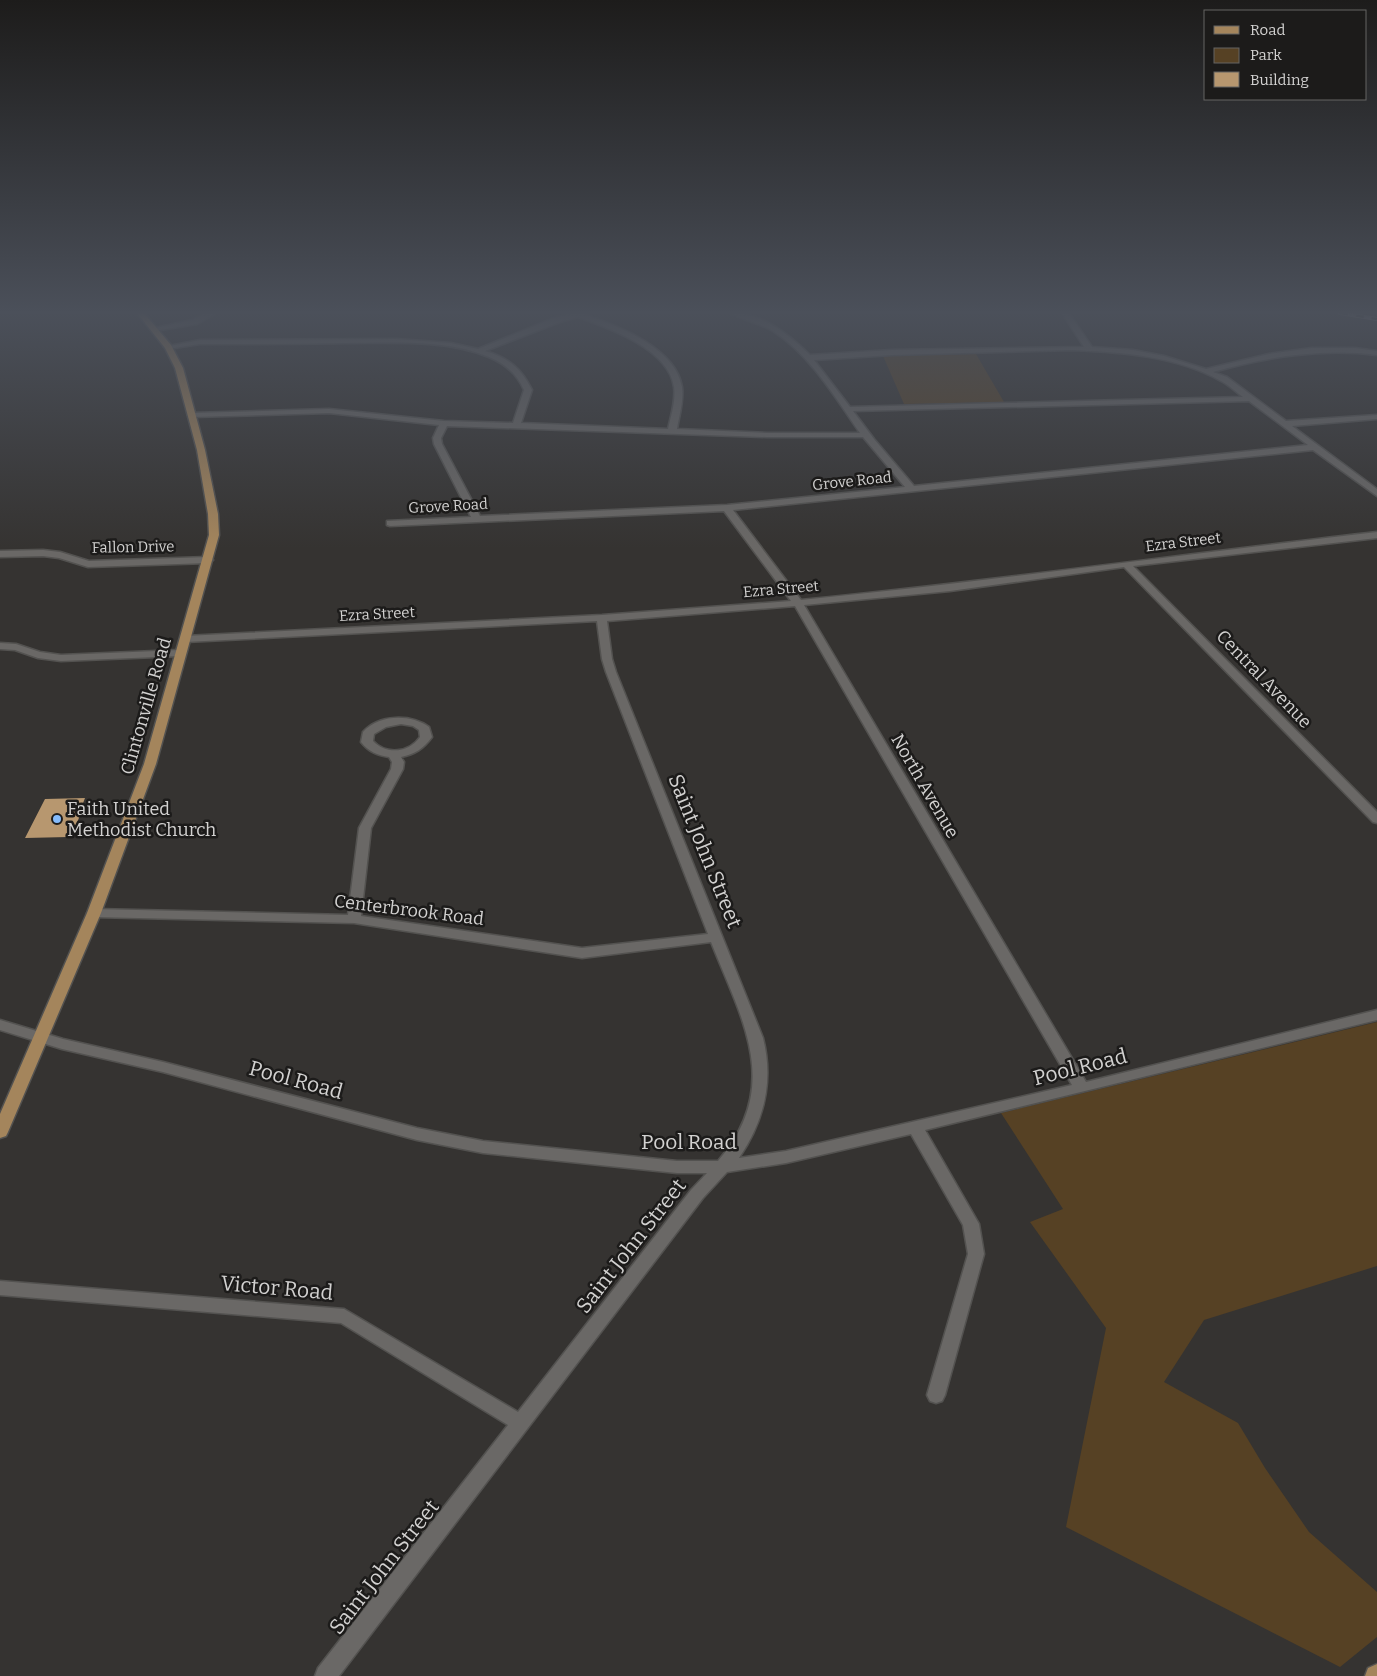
<svg xmlns="http://www.w3.org/2000/svg" width="1377" height="1676" font-family="Bitter,serif">
<style>
.green{fill:#564124}
.building{fill:#b7976f}
.lines{fill:none;stroke-linecap:round;stroke-linejoin:round}
.minor-casing{stroke:#535250;stroke-width:3}
.major-casing{stroke:#535250;stroke-width:3}
.minor{fill:#6a6866;fill-rule:evenodd}
.major{fill:#a4855c;fill-rule:evenodd}
.rail-casing{stroke:#b7b6b4;stroke-width:4}
.rail{stroke:#1c1b1a;stroke-width:2.5;stroke-dasharray:8;stroke-linecap:butt}
.poi-dot{fill:#85bbfb;stroke:#1c1b1a;stroke-width:2}
.labels{text-anchor:middle;stroke-width:5;stroke-linejoin:round;paint-order:stroke}
.far-street-label{font-size:15px;fill:#d2d1d0;stroke:#1c1b1a}
.street-label{font-size:18px;fill:#d2d1d0;stroke:#1c1b1a}
.poi-label{font-size:18px;fill:#d2d1d0;stroke:#1c1b1a;text-anchor:start}
.near-street-label{font-size:21px;fill:#d2d1d0;stroke:#1c1b1a}
</style>
<rect width="100%" height="100%" fill="#353331"/>
<g class="green">
<polygon points="976,354 1004,402 904,404 883,356"/>
<polygon points="1377,1022 1377,1266 1204,1320 1164,1382 1238,1423 1265,1468 1309,1532 1377,1592 1377,1637 1340,1667 1066,1527 1106,1328 1030,1222 1063,1209 1001,1113"/>
</g>
<polygon class="building" points="85,798 82,806 84,806 76,825 73,825 68,837 25,838 45,799"/>
<g class="lines">
<g class="minor-casing">
<g id="minor">
<polygon points="206,313 216,313 197,324 154,331 150,329 192,320"/>
<path d="M575 313H588L586 315C618 326 676 348 682 387 684 401 679 416 677 429L767 433H860C835 397 810 355 773 331 760 323 744 321 731 313 763 313 788 334 810 355L892 350 1084 347 1062 313H1069L1092 347 1133 350 1164 356 1206 369 1269 354 1312 348H1355L1377 351V355C1320 348 1267 357 1213 372L1227 377 1286 421 1377 415V419L1292 426 1377 489V496L1313 450 733 510 801 600C993 581 1185 554 1377 532V538L1133 566 1377 812V823L1373 822 1124 567 950 591 804 605 1086 1082 1377 1010V1020L925 1130 979 1224 984 1254 945 1395 942 1401 936 1403 930 1401 927 1395 968 1254 963 1225 911 1134 786 1163 727 1172 703 1198 339 1676H315L318 1668 508 1425 341 1323 0 1295V1281L344 1309 518 1412 691 1190 707 1173H677L483 1153 417 1140 163 1072 62 1049 0 1030V1020L63 1039 163 1062 417 1128 483 1141 677 1161H718C783 1086 742 1020 711 942L582 958 354 923 94 917 87 913 94 909 348 915 359 828 391 769 392 762 389 757C377 755 369 752 361 742L363 732C379 714 411 714 429 727L432 737C423 749 415 754 401 757L404 762 403 769 371 828 361 916 582 948 708 934 606 672 602 659 597 621 185 642 180 639 185 636 602 615 791 601 724 511 390 526 387 525V521L471 517 434 444 433 438 439 425 329 413 192 417 188 415 192 413 329 409 444 421 513 423 524 390C517 374 506 364 489 357 445 339 392 343 345 343 297 344 248 344 200 344L168 349 164 347 200 340 396 339 451 343 478 349 554 318ZM578 317C609 328 669 349 674 387 676 401 671 415 668 429L521 423 532 390C521 368 509 358 485 351L560 322ZM1072 350C1121 352 1177 356 1221 381 1229 385 1236 392 1243 397L850 407 814 360 892 355ZM1249 401 1308 445 914 486 874 439 853 411ZM447 426 767 437H863L905 487 727 505 480 516 442 444 441 438ZM795 606 1072 1085 786 1151 739 1158C764 1121 774 1082 763 1038L616 672 612 659 607 621ZM401 724 413 726 419 730 420 737C409 753 386 755 373 741L374 734 386 727Z"/>
<polygon points="43,550 60,552 89,561 208,557 213,560 208,563 88,567 59,558 43,556 0,557 0,551"/>
<polygon points="0,643 16,644 40,652 61,655 180,650 185,653 180,656 61,661 38,658 15,650 0,649"/>
</g>
</g>
<g class="major-casing">
<g id="major">
<polygon points="137,313 144,313 171,345 183,368 205,450 218,514 219,535 156,764 101,913 8,1132 6,1136 0,1138 0,1114 87,913 144,764 209,535 208,514 197,450 175,368 165,348"/>
<polygon points="1377,1664 1377,1676 1365,1676 1368,1668"/>
</g>
</g>
<use href="#minor" class="minor"/>
<use href="#major" class="major"/>
<g class="rail-casing">
<polyline id="rail" points="1340,313 1377,319"/>
</g>
<use href="#rail" class="rail"/>
</g>
<linearGradient id="sky" x2="0" y2="1"><stop stop-color="#1d1c1b"/><stop offset="0.57" stop-color="#4b505a"/><stop offset="1" stop-color="#4b505a" stop-opacity="0"/></linearGradient>
<rect width="1377" height="548" fill="url(#sky)"/>
<circle class="poi-dot" cx="57" cy="819" r="5"/>
<g class="labels">
<g class="far-street-label">
<text transform="translate(852 481) rotate(-6)" y="5">Grove Road</text>
<text transform="translate(448 506) rotate(-3)" y="5">Grove Road</text>
<text transform="translate(1183 542) rotate(-7)" y="5">Ezra Street</text>
<text transform="translate(133 547) rotate(-1)" y="5">Fallon Drive</text>
<text transform="translate(781 589) rotate(-5)" y="5">Ezra Street</text>
<text transform="translate(377 614) rotate(-3)" y="5">Ezra Street</text>
</g>
<g class="street-label">
<text transform="translate(1264 679) rotate(46)" y="6">Central Avenue</text>
<text transform="translate(146 706) rotate(-74)" y="6">Clintonville Road</text>
<text transform="translate(925 786) rotate(60)" y="6">North Avenue</text>
<text transform="translate(409 910) rotate(7)" y="6">Centerbrook Road</text>
</g>
<g class="poi-label">
<text x="67" y="815">Faith United<tspan x="67" dy="21">Methodist Church</tspan></text>
</g>
<g class="near-street-label">
<text transform="translate(705 851) rotate(68)" y="7">Saint John Street</text>
<text transform="translate(1080 1067) rotate(-14)" y="7">Pool Road</text>
<text transform="translate(296 1080) rotate(15)" y="7">Pool Road</text>
<text x="689" y="1149">Pool Road</text>
<text transform="translate(631 1246) rotate(-52)" y="7">Saint John Street</text>
<text transform="translate(277 1288) rotate(5)" y="7">Victor Road</text>
<text transform="translate(384 1567) rotate(-52)" y="7">Saint John Street</text>
</g>
</g>
<rect x="1204" y="10" width="162" height="90" fill="#1c1b1a" stroke="#656463"/>
<rect x="1214" y="26" width="25" height="8" fill="#a4855c" stroke="#656463"/>
<text x="1250" y="35" font-size="15" fill="#d2d1d0">Road</text>
<rect x="1214" y="48" width="25" height="15" fill="#564124" stroke="#656463"/>
<text x="1250" y="60" font-size="15" fill="#d2d1d0">Park</text>
<rect x="1214" y="72" width="25" height="15" fill="#b7976f" stroke="#656463"/>
<text x="1250" y="85" font-size="15" fill="#d2d1d0">Building</text>
</svg>
